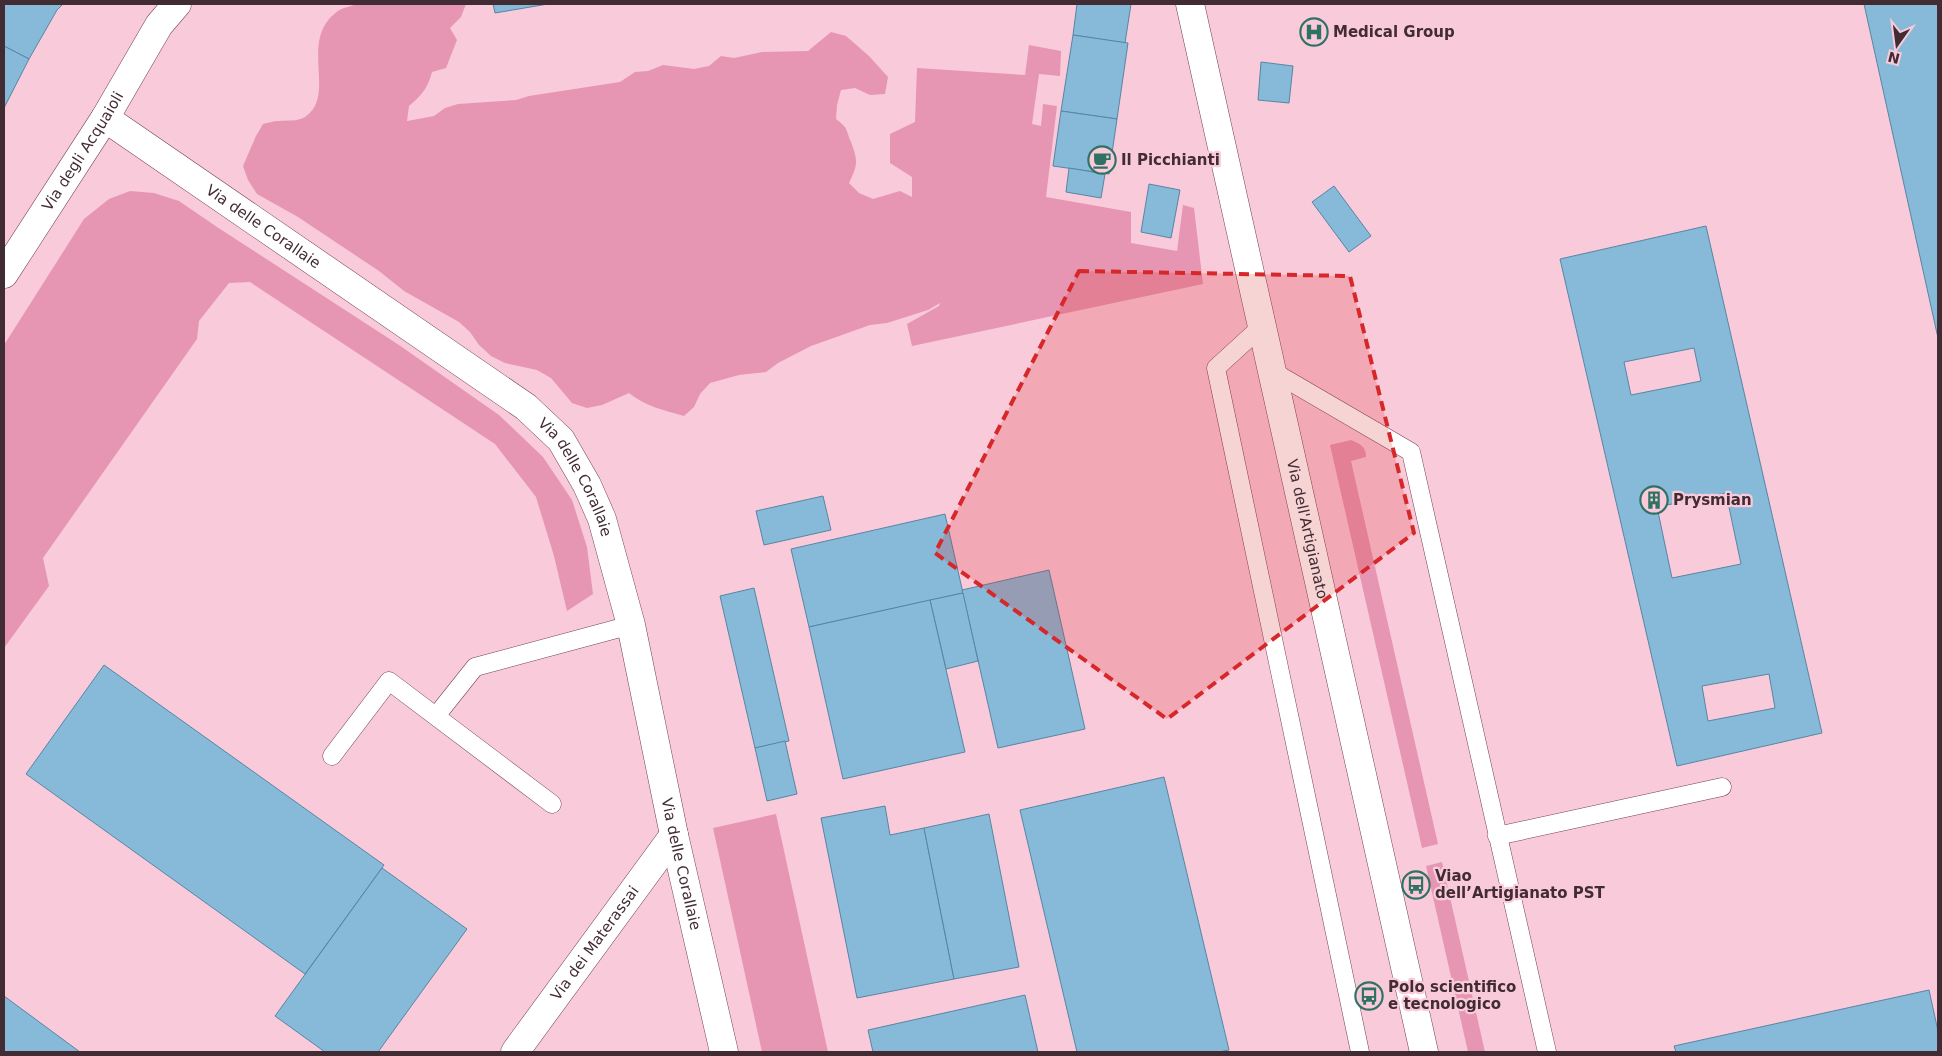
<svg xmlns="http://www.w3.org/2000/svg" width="1942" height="1056" font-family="'DejaVu Sans',sans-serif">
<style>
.green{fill:#e696b2}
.building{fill:#87b9d9;stroke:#5686a4;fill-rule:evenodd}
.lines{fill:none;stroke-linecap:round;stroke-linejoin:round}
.lane-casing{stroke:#724354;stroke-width:19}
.street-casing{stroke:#724354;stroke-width:29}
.secondary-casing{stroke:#724354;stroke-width:29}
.lane{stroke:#fff;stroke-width:18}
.street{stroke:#fff;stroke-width:28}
.secondary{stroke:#fff;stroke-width:28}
.marked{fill:#d62828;fill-opacity:0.2;stroke:#d62828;stroke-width:4;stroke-dasharray:10 6;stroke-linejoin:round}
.labels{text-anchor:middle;stroke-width:4.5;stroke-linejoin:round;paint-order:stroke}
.poi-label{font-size:15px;font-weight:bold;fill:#422c33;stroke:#f9cad9;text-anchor:start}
.street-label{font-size:15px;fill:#422c33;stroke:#f9cad9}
</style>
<rect width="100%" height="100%" fill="#f9cad9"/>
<g class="green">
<path d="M356 4H466L461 17 450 28 457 40 446 68 432 72C428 88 421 96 409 106L407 121 434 116 445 108 458 104 516 100 529 96 620 82 635 72 648 71 663 65 694 69 709 66 721 56 734 58 762 52 808 51 831 32 846 36 869 56 888 77 885 94 870 95 855 88 841 90 837 105 836 119C849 129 845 128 851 142 858 161 858 164 849 183L859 193 873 199 900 191 912 197V177L890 163V134L915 122 917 68 1025 75 1029 45 1061 51 1060 76 1039 74 1032 124 1041 126 1043 104 1057 106 1046 197 1131 212V243L1177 251 1183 205 1194 208 1203 284 912 346 907 324 939 306 940 303 928 310 887 323 870 325 811 346 778 363 766 372 739 375 710 383 700 394 694 407 684 416C663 410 645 406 629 393L602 405 587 408 572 403 551 378 537 370 505 363 491 356 479 345 470 332 459 322 404 291 379 271 298 217 257 194 248 180 243 166 256 136 263 124C268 123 273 121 279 121 287 120 297 122 305 117 338 95 297 40 338 11 343 7 351 7 356 4Z"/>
<polygon points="130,191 154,193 179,201 217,227 399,345 499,415 543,457 572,500 587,547 593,594 567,611 554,556 536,497 495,444 250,282 229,283 199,321 197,339 43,558 49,586 4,648 4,345 84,219 109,199"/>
<path d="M1351 440C1360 444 1366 446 1366 457L1351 461 1438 844 1422 848 1330 445Z"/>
<polygon points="776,814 828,1052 762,1052 713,828"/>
<polygon points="1442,862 1485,1052 1468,1052 1426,866"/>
</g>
<g class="building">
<polygon points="4,4 63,4 57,10 29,59 4,46"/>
<polygon points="493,4 548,4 495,13"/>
<polygon points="1077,4 1131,4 1125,43 1073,35"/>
<polygon points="1864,4 1938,4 1938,338"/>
<polygon points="1073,35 1128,43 1117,119 1061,111"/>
<polygon points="4,46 29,59 4,108"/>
<polygon points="1261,62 1293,66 1289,103 1258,100"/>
<polygon points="1061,111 1117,119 1109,174 1053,166"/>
<polygon points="1069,168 1105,174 1101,198 1066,192"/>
<polygon points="1149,184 1180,190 1171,238 1141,232"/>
<polygon points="1334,186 1371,236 1349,252 1312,202"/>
<path d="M1706 226 1822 733 1677 766 1560 259ZM1694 348 1701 381 1631 395 1624 362ZM1726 493 1741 564 1672 578 1657 507ZM1769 674 1775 708 1708 721 1702 686Z"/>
<polygon points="823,496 831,530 764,545 756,511"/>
<polygon points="945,514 963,593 809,627 791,549"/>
<polygon points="1049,570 1085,729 998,748 962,590"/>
<polygon points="754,588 789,741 755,748 720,596"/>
<polygon points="963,593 978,661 946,669 930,600"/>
<polygon points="930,600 965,752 843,779 809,627"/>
<polygon points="104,665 384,865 305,974 26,774"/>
<polygon points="785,741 797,794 767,801 755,748"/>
<polygon points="1164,777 1229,1050 1219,1052 1077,1052 1020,810"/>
<polygon points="885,806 890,835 924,828 954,979 857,998 821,818"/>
<polygon points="989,814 1019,967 954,979 924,828"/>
<polygon points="382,868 467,929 378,1052 325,1052 275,1016"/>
<polygon points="1929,990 1938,1031 1938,1052 1676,1052 1674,1046"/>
<polygon points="1025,995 1038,1052 873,1052 868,1030"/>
<polygon points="4,996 80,1052 4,1052"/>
</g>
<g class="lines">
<g class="lane-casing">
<g id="lane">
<polyline points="1262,326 1216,368 1360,1052"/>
<polyline points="1272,371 1411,452 1547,1052"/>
<polyline points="436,716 475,667 631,625"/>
<polyline points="332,756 389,681 552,804"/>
<polyline points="1497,836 1722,787"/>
</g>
</g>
<g class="street-casing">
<g id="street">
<path id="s1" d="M105 118 526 407 561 440 587 485 602 519 631 625 674 835 724 1052"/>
<path id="s2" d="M4 274 105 118 159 25 177 4"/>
<path id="s3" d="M515 1052 674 835"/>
</g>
</g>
<g class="secondary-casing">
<g id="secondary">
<path id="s4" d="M1190 4 1424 1052"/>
</g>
</g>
<use href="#lane" class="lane"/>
<use href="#street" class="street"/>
<use href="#secondary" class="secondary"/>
</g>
<path class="marked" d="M1079 271 1350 276 1414 533 1167 719 935 553Z"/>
<defs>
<g id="hospital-ring" transform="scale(1.4375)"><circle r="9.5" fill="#f9cad9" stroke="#2f7264" stroke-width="1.5"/><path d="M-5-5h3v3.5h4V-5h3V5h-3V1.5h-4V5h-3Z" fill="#2f7264"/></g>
<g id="cafe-ring" transform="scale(1.4375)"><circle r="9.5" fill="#f9cad9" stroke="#2f7264" stroke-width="1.5"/><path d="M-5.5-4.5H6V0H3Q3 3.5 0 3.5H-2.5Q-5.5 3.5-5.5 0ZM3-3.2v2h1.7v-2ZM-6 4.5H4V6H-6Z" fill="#2f7264"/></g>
<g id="building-ring" transform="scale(1.4375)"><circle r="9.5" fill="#f9cad9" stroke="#2f7264" stroke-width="1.5"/><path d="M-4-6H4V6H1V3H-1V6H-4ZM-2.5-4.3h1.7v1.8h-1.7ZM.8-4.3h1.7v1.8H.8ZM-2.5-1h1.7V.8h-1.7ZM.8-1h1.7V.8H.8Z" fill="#2f7264"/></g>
<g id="bus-ring" transform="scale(1.4375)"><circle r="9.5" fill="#f9cad9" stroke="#2f7264" stroke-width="1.5"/><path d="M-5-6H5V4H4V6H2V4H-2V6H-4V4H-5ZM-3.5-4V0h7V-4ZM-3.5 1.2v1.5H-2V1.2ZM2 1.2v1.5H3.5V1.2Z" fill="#2f7264"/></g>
</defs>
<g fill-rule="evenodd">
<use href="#hospital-ring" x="1314" y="32"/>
<use href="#cafe-ring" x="1102" y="160"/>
<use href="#building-ring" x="1654" y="500"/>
<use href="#bus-ring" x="1416" y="885"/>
<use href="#bus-ring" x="1369" y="996"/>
</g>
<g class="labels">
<g class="poi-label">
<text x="1333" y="37">Medical Group</text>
<text x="1121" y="165">Il Picchianti</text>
<text x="1673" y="505">Prysmian</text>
<text x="1435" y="881">Viao<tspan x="1435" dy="17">dell’Artigianato PST</tspan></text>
<text x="1388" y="992">Polo scientifico<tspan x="1388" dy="17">e tecnologico</tspan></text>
</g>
<g class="street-label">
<text dy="5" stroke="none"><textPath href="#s2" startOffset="146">Via degli Acquaioli</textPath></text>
<text dy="5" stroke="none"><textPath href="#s1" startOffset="192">Via delle Corallaie</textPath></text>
<text dy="5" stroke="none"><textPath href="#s1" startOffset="598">Via delle Corallaie</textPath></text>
<text dy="5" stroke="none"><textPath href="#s4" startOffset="538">Via dell'Artigianato</textPath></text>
<text dy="5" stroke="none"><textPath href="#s1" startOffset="1002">Via delle Corallaie</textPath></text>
<text dy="5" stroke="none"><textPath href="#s3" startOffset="135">Via dei Materassai</textPath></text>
</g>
</g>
<rect width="1942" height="1056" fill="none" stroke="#422c33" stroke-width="10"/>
<g transform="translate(1897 45) rotate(194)" stroke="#f9cad9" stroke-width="4" paint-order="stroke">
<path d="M0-4L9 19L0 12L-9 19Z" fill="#422c33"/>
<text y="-8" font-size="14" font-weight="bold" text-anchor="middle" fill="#422c33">N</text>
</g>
</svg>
